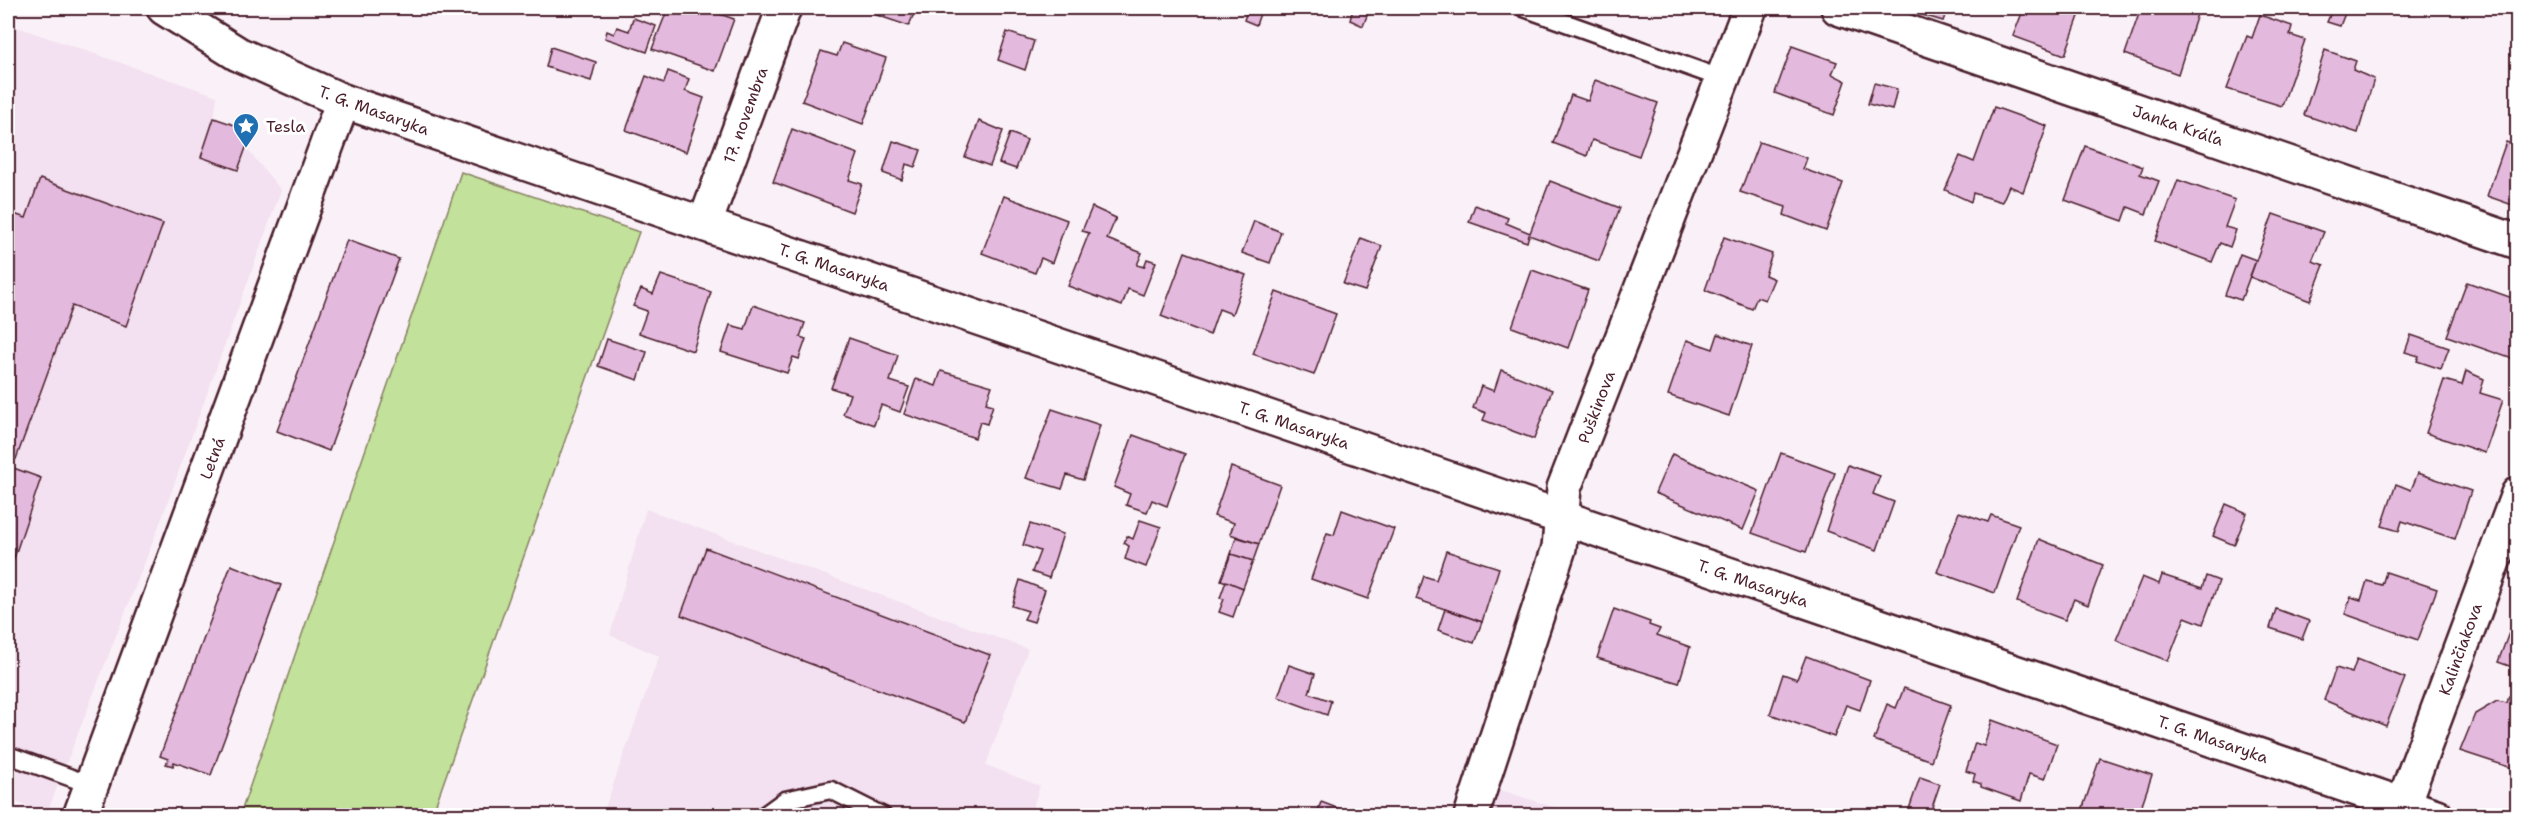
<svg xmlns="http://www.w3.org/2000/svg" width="2525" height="823" font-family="'Shantell Sans',sans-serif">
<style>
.built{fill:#f3e0f0}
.green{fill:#c2e19a;stroke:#868062;stroke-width:1.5}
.building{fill:#e4b9de;stroke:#4a1f2b;stroke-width:1.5}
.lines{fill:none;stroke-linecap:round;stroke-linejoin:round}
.lane-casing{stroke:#4a1f2b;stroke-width:21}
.street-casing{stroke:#4a1f2b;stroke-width:38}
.lane{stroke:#fff;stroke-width:16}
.street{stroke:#fff;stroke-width:33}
.labels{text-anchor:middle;stroke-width:6;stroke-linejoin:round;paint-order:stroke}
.street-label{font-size:16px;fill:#4a1f2b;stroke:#fff}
.poi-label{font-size:16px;fill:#4a1f2b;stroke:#fff;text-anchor:start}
</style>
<rect width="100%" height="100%" fill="#faf1f8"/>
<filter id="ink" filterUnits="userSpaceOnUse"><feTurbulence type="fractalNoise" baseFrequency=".0167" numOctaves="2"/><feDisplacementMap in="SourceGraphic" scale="12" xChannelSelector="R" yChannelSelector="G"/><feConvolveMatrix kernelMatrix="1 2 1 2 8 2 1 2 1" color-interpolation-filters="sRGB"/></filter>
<g filter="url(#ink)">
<g class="built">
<polygon points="8,24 217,96 214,118 201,157 238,170 246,148 281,190 160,523 47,813 8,799"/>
<polygon points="646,509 1028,649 986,765 1040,786 1030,815 602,816 659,656 610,635"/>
<polygon points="1482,784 1578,815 1471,816"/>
</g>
<polygon class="green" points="461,172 639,232 432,815 240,815"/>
<g class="building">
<polygon points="494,8 514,8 512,14"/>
<polygon points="668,8 719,8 717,13 734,19 715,71 652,49"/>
<polygon points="856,8 916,8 909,26"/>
<polygon points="1248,8 1262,8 1256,25 1244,20"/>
<polygon points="1350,8 1370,8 1363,26 1350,20 1353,9"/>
<polygon points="1899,8 1948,8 1943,21"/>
<polygon points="2024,8 2082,8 2065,55 2013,36"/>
<polygon points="2141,8 2199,8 2178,74 2125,54"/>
<polygon points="2333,8 2347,8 2340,26 2327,22"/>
<polygon points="2260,15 2292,26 2290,35 2305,40 2282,106 2227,89 2247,36 2252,38"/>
<polygon points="633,18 656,26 647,52 605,38 607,31 614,34 617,27 629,31"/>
<polygon points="1007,32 1034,41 1025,70 998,60"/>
<polygon points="842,43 886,58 863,124 802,101 821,51 837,56"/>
<polygon points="1792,46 1837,62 1832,74 1846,81 1834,115 1775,93"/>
<polygon points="551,47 596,62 591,81 546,67"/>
<polygon points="2325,50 2356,61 2353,70 2374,79 2358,133 2304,115"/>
<polygon points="668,71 689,79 685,91 704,98 686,152 626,130 646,76 664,83"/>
<polygon points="1595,80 1658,103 1639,156 1592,140 1587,156 1553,143 1571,95 1588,101"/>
<polygon points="1874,83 1897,89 1892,110 1868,104"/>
<polygon points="1994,107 2047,126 2023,192 2009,186 2002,202 1973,193 1971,202 1945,190 1960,156 1974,162"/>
<polygon points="214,118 252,131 238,170 201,157"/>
<polygon points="979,121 1003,131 990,166 965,157"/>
<polygon points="792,129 858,154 849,180 862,184 852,212 773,182"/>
<polygon points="1010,133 1027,140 1016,169 999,163"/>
<polygon points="893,141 921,150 915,167 906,164 902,180 883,173"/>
<polygon points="1759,142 1807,158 1803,169 1843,183 1826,231 1784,215 1786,207 1740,192"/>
<polygon points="2506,142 2518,146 2518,207 2487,196"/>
<polygon points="2085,146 2143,167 2140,174 2159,181 2146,214 2128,207 2123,221 2065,200"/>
<polygon points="40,179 163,224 126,326 72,306 16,459 8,456 8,212 26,218"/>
<polygon points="2178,180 2235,200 2225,227 2236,230 2230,247 2220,243 2212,262 2155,241"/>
<polygon points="1550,181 1620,208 1599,261 1529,235 1527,242 1469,222 1475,205 1508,218 1506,223 1530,233"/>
<polygon points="1004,196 1067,220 1052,263 1041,258 1035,273 982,253"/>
<polygon points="1092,207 1116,218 1107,239 1142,253 1137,265 1144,267 1147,259 1156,262 1143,295 1128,289 1122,306 1068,286 1089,233 1082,231"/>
<polygon points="2273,214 2324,232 2312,261 2324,265 2310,301 2250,277"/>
<polygon points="1254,221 1281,232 1270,263 1242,253"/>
<polygon points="1724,237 1772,254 1765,275 1774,279 1765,300 1757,297 1752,309 1705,290"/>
<polygon points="1361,238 1382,246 1365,291 1343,284"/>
<polygon points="347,240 399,259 329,451 277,431"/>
<polygon points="1185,252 1246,275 1232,314 1219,309 1210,335 1161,316"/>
<polygon points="2240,254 2256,260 2241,300 2225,295"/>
<polygon points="1532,270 1588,290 1568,348 1512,327"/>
<polygon points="661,275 711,292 693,351 639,333 647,311 633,306 641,289 653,294"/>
<polygon points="2467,282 2518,300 2518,361 2447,336"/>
<polygon points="1276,292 1336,314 1314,375 1253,354"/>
<polygon points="753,305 805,323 800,337 806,339 799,359 793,357 787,373 721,352 730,325 745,329"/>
<polygon points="1718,334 1752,346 1729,416 1668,395 1687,340 1713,349"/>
<polygon points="2411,335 2449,348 2441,369 2417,361 2419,356 2405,352"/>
<polygon points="849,338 898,355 890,381 909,387 900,412 881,405 874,425 843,414 850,394 831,388"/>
<polygon points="607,339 647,352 638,380 598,366"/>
<polygon points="1501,370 1552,390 1534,439 1483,420 1486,413 1473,408 1481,386 1494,391"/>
<polygon points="941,371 992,386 986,403 993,405 987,424 980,422 975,438 904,414 916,379 936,386"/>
<polygon points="2466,371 2484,379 2480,393 2503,400 2485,453 2426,433 2444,380 2462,385"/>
<polygon points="1052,409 1100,425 1083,480 1067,475 1062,489 1026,478"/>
<polygon points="1133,435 1185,454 1167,506 1152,500 1147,512 1126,505 1130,494 1114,487"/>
<polygon points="1781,453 1835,473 1806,552 1752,533"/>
<polygon points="1672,454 1759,491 1743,530 1655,493"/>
<polygon points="1848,465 1880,476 1873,494 1894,502 1877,550 1826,531"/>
<polygon points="8,466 41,478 8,576"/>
<polygon points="1231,467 1280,485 1259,544 1230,534 1234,523 1214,516"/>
<polygon points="2418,473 2471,491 2455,539 2402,521 2399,531 2382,526 2396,484 2411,490"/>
<polygon points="2226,504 2247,513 2234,545 2213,536"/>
<polygon points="1342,510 1394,529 1368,599 1311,579 1327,533 1334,535"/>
<polygon points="1959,512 1988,522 1991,515 2019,525 1995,593 1937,572"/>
<polygon points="1140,520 1161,527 1146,567 1125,559 1129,546 1124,543 1127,536 1133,539"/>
<polygon points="1030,524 1063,534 1049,578 1032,572 1040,551 1023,545"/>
<polygon points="1236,537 1259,544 1253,561 1231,554"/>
<polygon points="2039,539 2103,565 2088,605 2074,599 2065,620 2017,602"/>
<polygon points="706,548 990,655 965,722 681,615"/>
<polygon points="1446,551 1499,568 1482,622 1416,599 1424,576 1436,580"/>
<polygon points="1231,554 1253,561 1243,588 1221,580"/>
<polygon points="231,565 281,585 211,775 174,762 173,766 166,764 168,759 160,756"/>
<polygon points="2386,572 2437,589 2418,640 2345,614 2351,597 2361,600 2367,581 2382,585"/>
<polygon points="2162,575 2202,588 2206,576 2219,581 2203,624 2185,617 2168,661 2116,640 2142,577 2159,584"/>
<polygon points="1020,580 1045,590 1034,622 1024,619 1028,611 1012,606"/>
<polygon points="1226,581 1243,588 1233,617 1219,612 1224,599 1220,598"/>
<polygon points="1445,609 1482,622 1474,643 1438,630"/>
<polygon points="1614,609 1650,622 1649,625 1660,629 1657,635 1690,647 1679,683 1597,658"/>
<polygon points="2276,609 2309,621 2302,639 2270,628"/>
<polygon points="2516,614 2518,615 2518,669 2498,662"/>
<polygon points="1806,656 1870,680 1860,710 1846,705 1834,737 1770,714 1783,674 1797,679"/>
<polygon points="2357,659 2405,678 2386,726 2324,700 2336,668 2352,673"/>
<polygon points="1289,665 1315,674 1309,693 1331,701 1327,715 1278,697"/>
<polygon points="1904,688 1951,705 1931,761 1874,740 1887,704 1896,708"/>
<polygon points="2509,696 2518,700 2518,770 2460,751 2475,714 2497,701 2507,703"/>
<polygon points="1992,720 2057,744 2045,779 2029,774 2021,801 1981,787 1981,784 1973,781 1975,774 1966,771 1975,743 1984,746"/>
<polygon points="2100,758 2152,775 2138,816 2080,816"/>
<polygon points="1920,777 1940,784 1929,816 1910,816 1907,815"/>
<polygon points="1321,802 1358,816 1316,816"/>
</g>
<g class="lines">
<g class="lane-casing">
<g id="lane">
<polyline points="1524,8 1723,79"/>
<polyline points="8,755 91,785"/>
<polyline points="763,816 785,800 831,790 883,816"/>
</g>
</g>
<g class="street-casing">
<g id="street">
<polyline points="164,8 238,54 343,101 2436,816"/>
<polyline points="1838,8 2518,242"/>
<polyline points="705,223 784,8"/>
<polyline points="2403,804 2518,494"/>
<polyline points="80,816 343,101"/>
<polyline points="1471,816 1559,548 1564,488 1750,8"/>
</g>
</g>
<use href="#lane" class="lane"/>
<use href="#street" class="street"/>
</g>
</g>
<defs>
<g id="sight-pin" transform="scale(1.35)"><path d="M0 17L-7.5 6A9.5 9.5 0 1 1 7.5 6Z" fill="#1f6fb2" stroke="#fff"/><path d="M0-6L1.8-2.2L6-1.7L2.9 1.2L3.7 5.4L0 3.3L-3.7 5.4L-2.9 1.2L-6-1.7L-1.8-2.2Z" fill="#fff"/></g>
</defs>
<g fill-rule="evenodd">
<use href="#sight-pin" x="246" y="126"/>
</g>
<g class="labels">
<g class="street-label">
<text transform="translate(374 110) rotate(20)" y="6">T. G. Masaryka</text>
<text transform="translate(745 115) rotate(-70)" y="6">17. novembra</text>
<text transform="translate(2178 125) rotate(19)" y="6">Janka Kráľa</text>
<text transform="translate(834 267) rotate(19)" y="6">T. G. Masaryka</text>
<text transform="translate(1596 407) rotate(-69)" y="6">Puškinova</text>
<text transform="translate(1294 425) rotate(19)" y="6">T. G. Masaryka</text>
<text transform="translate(212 458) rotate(-70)" y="6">Letná</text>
<text transform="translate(1753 583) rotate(19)" y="6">T. G. Masaryka</text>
<text transform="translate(2460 649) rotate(-70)" y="6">Kalinčiakova</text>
<text transform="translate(2213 739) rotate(19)" y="6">T. G. Masaryka</text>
</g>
<g class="poi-label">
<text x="266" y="132">Tesla</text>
</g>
</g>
<rect width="2525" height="823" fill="none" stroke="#fff" stroke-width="30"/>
<rect x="15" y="15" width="2495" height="793" fill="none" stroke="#4a1f2b" stroke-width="2" filter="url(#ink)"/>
</svg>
